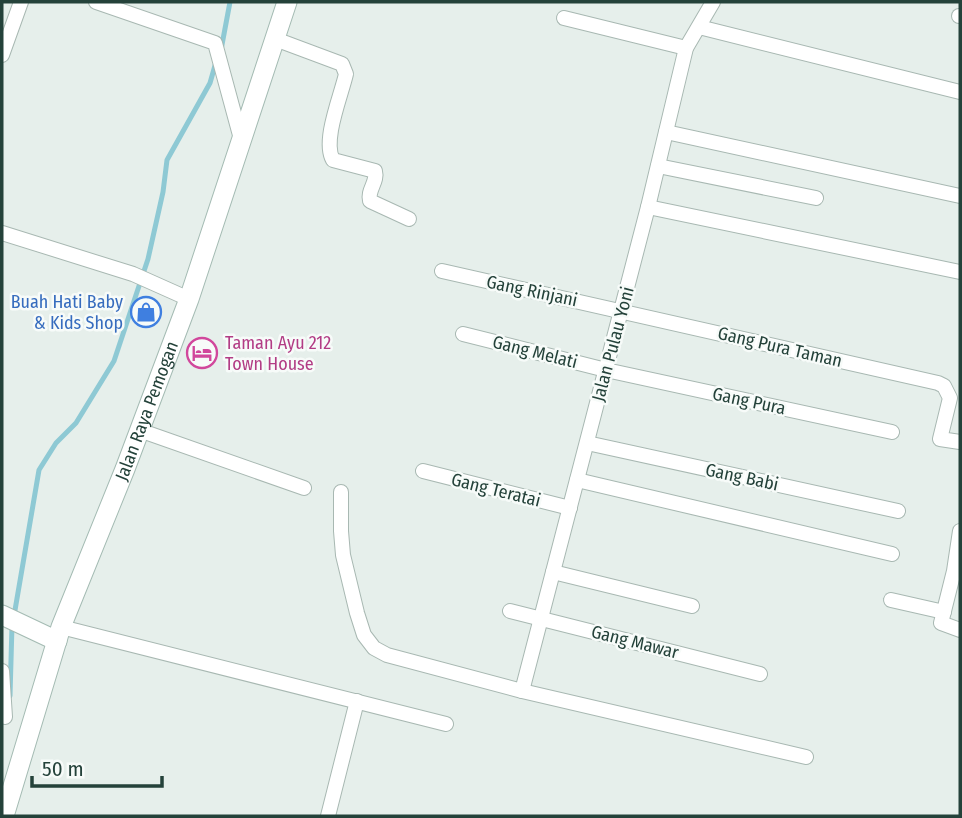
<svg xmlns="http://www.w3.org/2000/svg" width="962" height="818" font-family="'Fira Sans Condensed',sans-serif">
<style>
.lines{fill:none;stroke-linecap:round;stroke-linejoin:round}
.stream{stroke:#8ec9d4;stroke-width:5}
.street-casing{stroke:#a8b8b2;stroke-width:16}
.secondary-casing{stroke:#a4bbb3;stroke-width:21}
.street{stroke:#fff;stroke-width:14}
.secondary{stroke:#fff;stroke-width:19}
.labels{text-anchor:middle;stroke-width:5;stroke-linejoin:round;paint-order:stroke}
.street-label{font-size:18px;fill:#24423a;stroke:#f7fbf9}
.shop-label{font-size:18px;fill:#366cbe;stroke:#f7fbf9;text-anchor:end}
.hotel-label{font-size:18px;fill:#b23c85;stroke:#f7fbf9;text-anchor:start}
</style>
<rect width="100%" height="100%" fill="#e6efeb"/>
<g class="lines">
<g class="stream">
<polyline points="221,50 230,2"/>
<polyline points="14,616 39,470 56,443 76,423 114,361 148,259 163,192 167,160 210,83 216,62"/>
<polyline points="10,696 12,625"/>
</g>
<g class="street-casing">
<g id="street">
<polyline points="96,2 215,43 241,139"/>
<polyline points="959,16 960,16"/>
<polyline points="564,18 686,48"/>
<polyline points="699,27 960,92"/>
<path d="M275 39 342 64 346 74C341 96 322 141 333 160L375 171C378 182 367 190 370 201L409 219"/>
<polyline points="2,55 21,2"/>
<polyline points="666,132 960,196"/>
<polyline points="658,166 816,198"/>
<polyline points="648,207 960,272"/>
<polyline points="2,233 133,274 189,299"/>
<polyline points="442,271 938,383 944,386 950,398 940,439 960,442"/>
<polyline points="463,334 606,370 892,432"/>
<polyline points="139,430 304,488"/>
<polyline points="587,443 898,511"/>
<polyline points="423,471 570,508"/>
<polyline points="577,480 892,554"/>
<polyline points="341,492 341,531 343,555 357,613 364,635 374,648 387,655 522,691 806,757"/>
<polyline points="960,531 954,571 941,623 960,630"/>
<polyline points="553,572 692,606"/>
<polyline points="891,600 944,612"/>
<polyline points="510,611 760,674"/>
<polyline points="61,627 446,724"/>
<polyline points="2,671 5,717"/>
<polyline points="522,691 648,207 686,48 713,2"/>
<polyline points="328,816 357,701"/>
</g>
</g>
<g class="secondary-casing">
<g id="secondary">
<polyline points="2,615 57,641"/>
<path id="s1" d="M4 816 61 627 125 469 189 299 287 2"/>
</g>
</g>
<use href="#street" class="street"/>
<use href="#secondary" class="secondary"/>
</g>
<defs>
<g id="shop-ring" transform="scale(1.575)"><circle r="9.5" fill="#f7fbf9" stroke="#3f7fe0" stroke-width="1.5"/><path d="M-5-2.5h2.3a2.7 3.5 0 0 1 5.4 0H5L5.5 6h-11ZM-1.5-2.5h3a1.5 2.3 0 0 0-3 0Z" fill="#3f7fe0"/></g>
<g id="hotel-ring" transform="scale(1.575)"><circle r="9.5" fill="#f7fbf9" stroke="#d1479c" stroke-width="1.5"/><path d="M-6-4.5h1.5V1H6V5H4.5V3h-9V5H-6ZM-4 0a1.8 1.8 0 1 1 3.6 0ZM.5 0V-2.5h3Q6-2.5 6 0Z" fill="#d1479c"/></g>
</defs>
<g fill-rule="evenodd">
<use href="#shop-ring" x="146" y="312"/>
<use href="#hotel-ring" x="202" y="353"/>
</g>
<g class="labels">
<g class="street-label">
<text transform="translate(532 291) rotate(12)" y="6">Gang Rinjani</text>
<text transform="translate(613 344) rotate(-75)" y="6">Jalan Pulau Yoni</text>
<text transform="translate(780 347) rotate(13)" y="6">Gang Pura Taman</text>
<text transform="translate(535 352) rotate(14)" y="6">Gang Melati</text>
<text transform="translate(749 401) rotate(12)" y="6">Gang Pura</text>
<text dy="6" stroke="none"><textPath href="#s1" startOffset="430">Jalan Raya Pemogan</textPath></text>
<text transform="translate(742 477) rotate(12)" y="6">Gang Babi</text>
<text transform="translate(496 490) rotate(14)" y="6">Gang Teratai</text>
<text transform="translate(635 642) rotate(14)" y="6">Gang Mawar</text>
</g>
<g class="shop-label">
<text x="123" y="308">Buah Hati Baby<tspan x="123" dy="21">&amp; Kids Shop</tspan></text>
</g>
<g class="hotel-label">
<text x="225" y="349">Taman Ayu 212<tspan x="225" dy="21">Town House</tspan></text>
</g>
</g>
<rect width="962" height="818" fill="none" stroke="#24423a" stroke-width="7"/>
<path d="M32 776v10h130v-10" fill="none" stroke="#24423a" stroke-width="3.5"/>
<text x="42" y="776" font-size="21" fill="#24423a" stroke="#f7fbf9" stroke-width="5" paint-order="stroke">50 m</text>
</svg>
